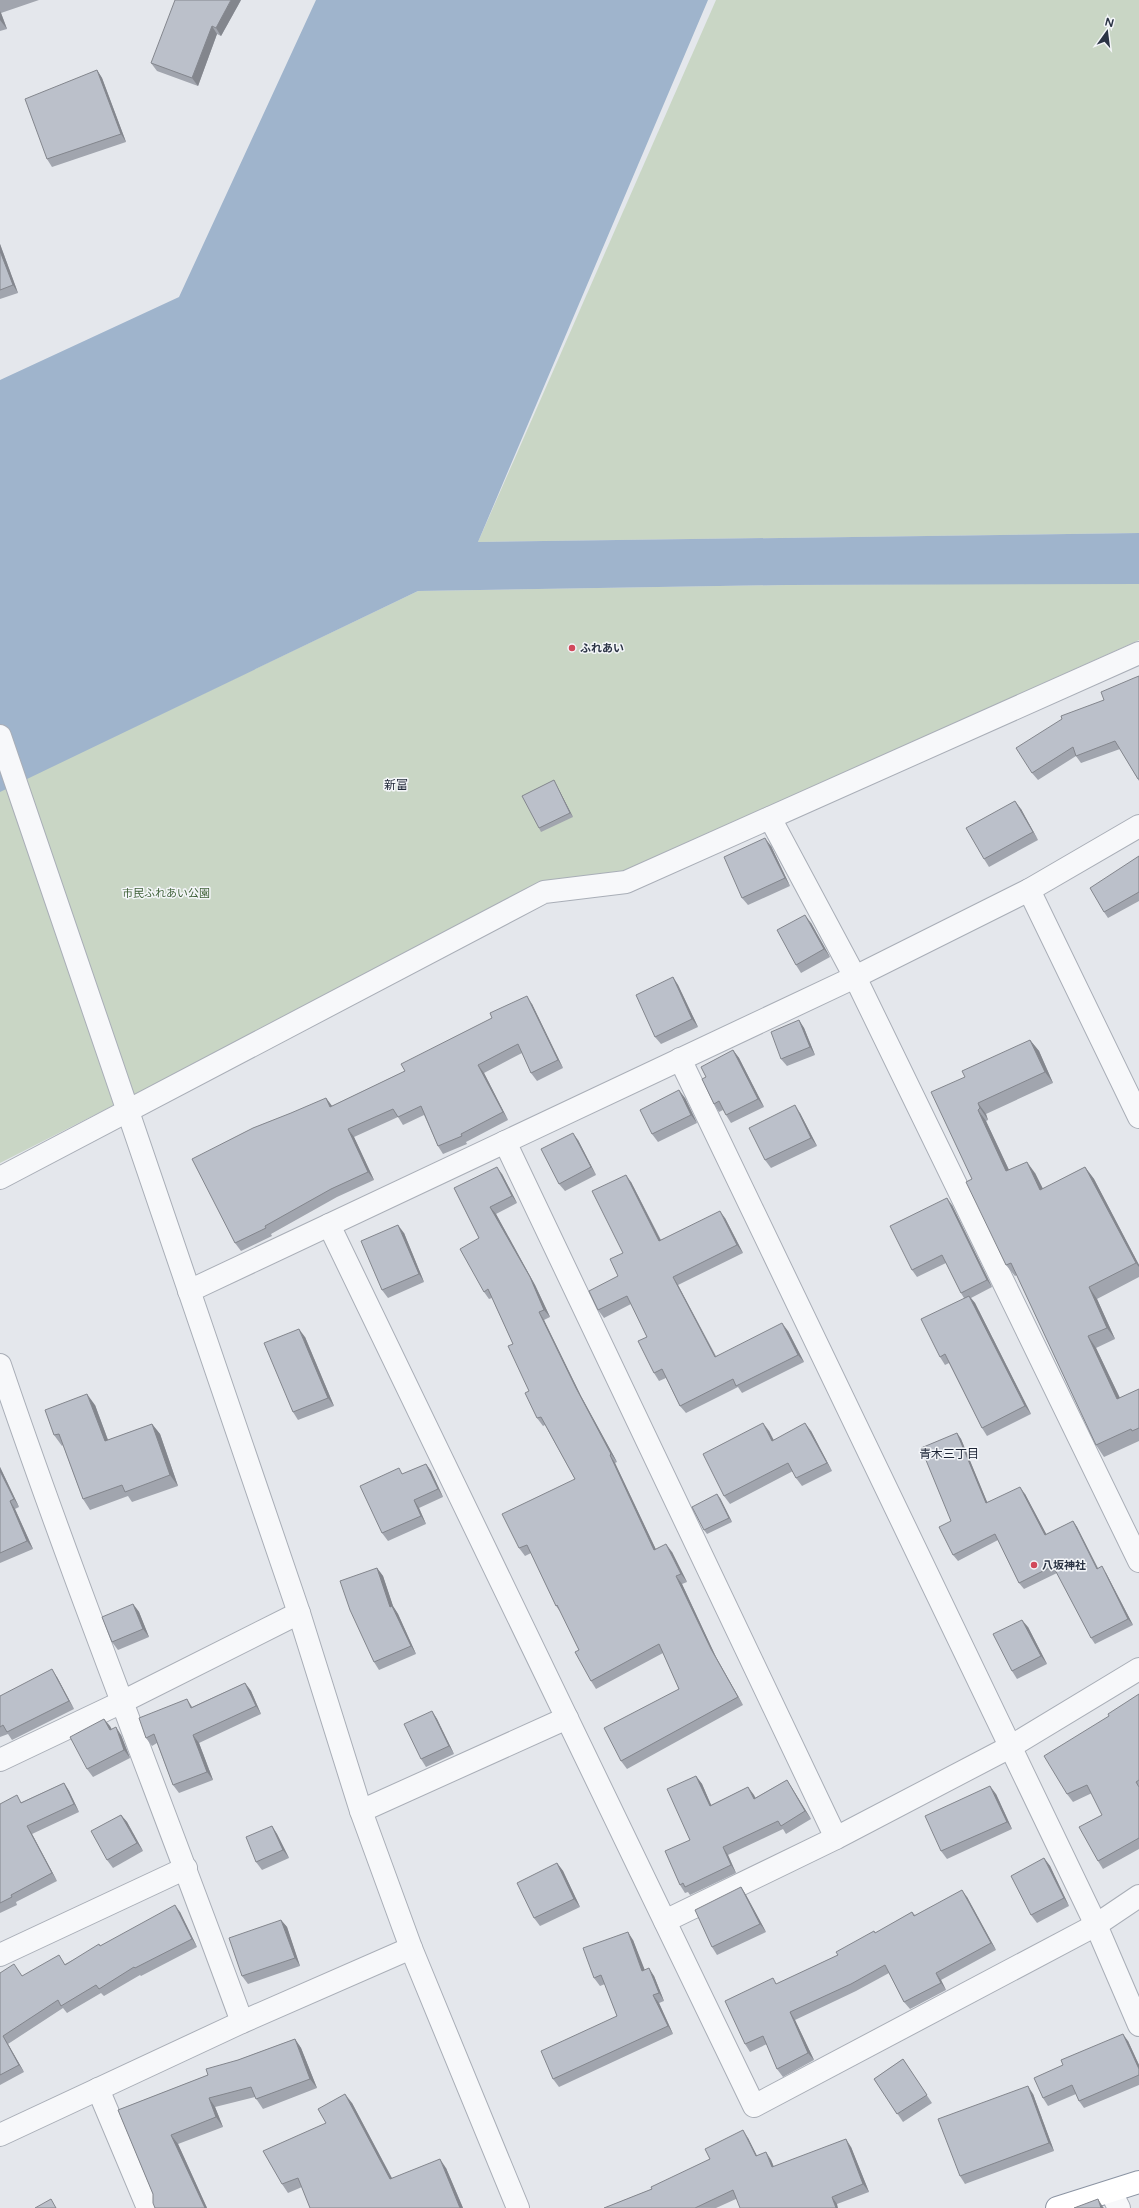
<svg xmlns="http://www.w3.org/2000/svg" width="1139" height="2208" font-family="'Varela Round','Noto Sans JP',sans-serif">
<style>
.green{fill:#c9d6c5}
.water{fill:#9fb4cc}
.lines{fill:none;stroke-linecap:round;stroke-linejoin:round}
.minor-casing{stroke:#a9aeb7;stroke-width:24}
.highway-casing{stroke:#8b94a3;stroke-width:24}
.minor{stroke:#f7f8fa;stroke-width:22}
.highway{stroke:#fff;stroke-width:22}
.wall{fill:#a1a5ae}
.shaded-wall{fill:#83868d}
.building{fill:#bbc0ca;stroke:#83868d}
.poi-dot{fill:#d1495b;stroke:#f4f6f9;stroke-width:1.5}
.labels{text-anchor:middle;stroke-width:3;stroke-linejoin:round;paint-order:stroke}
.poi-label{font-size:11px;font-weight:bold;fill:#2b3445;stroke:#f4f6f9;text-anchor:start}
.park-label{font-size:11px;fill:#3f6138;stroke:#f4f6f9}
.neighbourhood-label{font-size:12px;fill:#1d2536;stroke:#f4f6f9}
</style>
<rect width="100%" height="100%" fill="#e4e7ec"/>
<g class="green">
<polygon points="716,0 1139,0 1139,533 478,542"/>
<polygon points="1114,583 1139,584 1139,640 623,873 542,887 0,1163 0,791 418,591 786,585"/>
</g>
<polygon class="water" points="316,0 708,0 478,542 1139,533 1139,584 786,585 418,591 0,792 0,380 179,297"/>
<g class="lines">
<g class="minor-casing">
<g id="minor">
<polyline points="0,736 299,1613 361,1811 411,1948 518,2208"/>
<polyline points="770,818 855,977 1139,1561"/>
<polyline points="1029,890 1139,1117"/>
<polyline points="680,1059 1096,1925 1139,2025"/>
<polyline points="505,1142 836,1838"/>
<polyline points="0,1178 544,892 626,882 1139,653"/>
<polyline points="329,1225 754,2106 1096,1925 1139,1896"/>
<polyline points="189,1291 855,977 1029,890 1139,826"/>
<path d="M0 1365C75 1586 162 1803 242 2022"/>
<polyline points="0,1760 122,1702 299,1613"/>
<polyline points="361,1811 567,1718"/>
<polyline points="665,1921 836,1838 1010,1747 1139,1669"/>
<polyline points="0,1955 186,1868"/>
<polyline points="98,2089 148,2208"/>
<polyline points="0,2135 242,2022 411,1948"/>
<polyline points="1111,2192 1119,2208"/>
</g>
</g>
<g class="highway-casing">
<polyline id="highway" points="1057,2208 1139,2182"/>
</g>
<use href="#minor" class="minor"/>
<use href="#highway" class="highway"/>
</g>
<g class="wall">
<polygon points="0,0 39,0 1,13 7,29 0,31"/>
<polygon points="241,0 221,36 217,34 198,86 157,71 151,63"/>
<polygon points="97,70 102,78 126,142 52,167 47,159"/>
<polygon points="0,244 18,293 0,299"/>
<polygon points="1139,676 1139,781 1120,749 1081,763 1076,756 1038,780 1032,773 1104,700"/>
<polygon points="556,784 573,817 541,832 539,828"/>
<polygon points="1021,809 1038,840 989,867 984,859"/>
<polygon points="771,846 790,886 748,905 742,898"/>
<polygon points="1139,856 1139,901 1108,918 1104,912"/>
<polygon points="811,923 830,957 801,973 796,965"/>
<polygon points="673,977 678,985 698,1027 661,1044 655,1037"/>
<polygon points="532,1004 563,1068 537,1081 531,1073 522,1053 484,1073 508,1120 466,1142 467,1144 443,1154 438,1146 424,1115 403,1125 398,1117 354,1137 374,1180 337,1197 271,1234 272,1236 241,1251 235,1243 326,1098 332,1106 405,1071"/>
<polygon points="799,1020 804,1028 815,1055 787,1066 781,1059"/>
<polygon points="1030,1040 1039,1051 1053,1083 986,1114 988,1120 986,1121 1009,1170 1035,1173 1043,1189 1085,1167 1094,1179 1139,1265 1139,1277 1097,1299 1115,1339 1096,1348 1120,1398 1139,1389 1139,1441 1104,1457 1096,1445 1017,1275 1015,1276 1006,1265 972,1179 965,1077"/>
<polygon points="733,1050 739,1058 764,1107 731,1123 726,1115 723,1110 719,1112 714,1104 706,1077"/>
<polygon points="685,1098 697,1123 658,1142 652,1134"/>
<polygon points="800,1113 817,1146 771,1168 765,1160"/>
<polygon points="578,1140 596,1175 565,1191 559,1184"/>
<polygon points="502,1174 517,1203 496,1214 535,1285 550,1317 544,1320 581,1396 617,1462 615,1463 656,1550 672,1552 687,1582 682,1584 716,1657 743,1705 627,1769 621,1761 679,1689 663,1653 596,1689 591,1681 579,1650 562,1614 556,1606 531,1553 525,1556 519,1548 575,1479 545,1425 543,1426 537,1418 529,1391 513,1344 492,1298 489,1299 484,1292 479,1238 454,1188"/>
<polygon points="631,1182 661,1240 725,1218 743,1253 678,1285 716,1356 788,1331 804,1362 742,1393 738,1387 686,1413 680,1406 666,1378 659,1381 654,1373 647,1337 631,1304 604,1318 598,1310 618,1276 623,1253"/>
<polygon points="952,1205 992,1287 971,1298 975,1303 1031,1414 987,1436 982,1428 949,1363 945,1365 940,1357 964,1298 961,1293 946,1263 917,1277 912,1270"/>
<polygon points="404,1233 424,1282 388,1298 382,1290"/>
<polygon points="305,1337 334,1406 298,1420 293,1412"/>
<polygon points="95,1405 108,1440 152,1424 160,1434 178,1486 132,1502 128,1496 90,1510 83,1499 63,1445 62,1446 54,1435"/>
<polygon points="769,1431 773,1440 811,1431 832,1471 802,1486 796,1478 793,1471 730,1504 724,1496"/>
<polygon points="957,1433 961,1439 987,1502 1025,1494 1046,1534 1073,1521 1077,1527 1098,1568 1106,1573 1133,1625 1095,1644 1091,1638 1057,1573 1024,1589 1019,1583 998,1540 958,1561 953,1555 951,1521"/>
<polygon points="426,1464 431,1471 443,1497 419,1508 426,1524 388,1541 382,1533 403,1474"/>
<polygon points="0,1467 19,1507 15,1509 33,1549 0,1563"/>
<polygon points="720,1498 732,1522 707,1534 704,1530"/>
<polygon points="377,1568 383,1576 393,1606 398,1614 416,1654 379,1670 374,1662"/>
<polygon points="133,1604 139,1612 149,1637 118,1650 112,1642"/>
<polygon points="1028,1627 1047,1664 1017,1679 1012,1671"/>
<polygon points="57,1677 74,1709 12,1740 8,1734 0,1737 0,1696"/>
<polygon points="245,1683 251,1691 261,1714 199,1743 213,1780 179,1793 173,1785 157,1743 152,1746 146,1738 192,1707"/>
<polygon points="1139,1694 1139,1849 1103,1869 1098,1861 1102,1815 1092,1793 1073,1802 1067,1794 1109,1716"/>
<polygon points="432,1711 437,1719 454,1754 426,1767 421,1759"/>
<polygon points="104,1719 111,1729 121,1735 130,1758 93,1777 87,1769"/>
<polygon points="696,1776 702,1784 711,1805 748,1787 755,1798 787,1780 792,1788 811,1819 786,1834 783,1829 728,1855 736,1873 690,1895 688,1892 685,1893 680,1885 690,1840"/>
<polygon points="64,1783 69,1791 79,1812 32,1834 57,1881 16,1902 17,1905 0,1913 0,1804 22,1802"/>
<polygon points="996,1794 1012,1829 947,1859 941,1851"/>
<polygon points="121,1815 127,1822 143,1851 113,1868 107,1860"/>
<polygon points="272,1826 277,1834 289,1858 262,1870 256,1862"/>
<polygon points="1044,1858 1050,1866 1069,1906 1037,1923 1031,1915"/>
<polygon points="557,1863 563,1871 580,1907 540,1926 534,1918"/>
<polygon points="741,1887 746,1895 766,1932 717,1955 712,1947"/>
<polygon points="967,1897 996,1950 941,1980 946,1990 910,2009 904,2002 889,1973 856,1991 795,2020 814,2060 783,2077 777,2069 767,2044 750,2052 745,2044 777,1984 838,1955 912,1912 915,1915"/>
<polygon points="180,1912 197,1947 141,1976 140,1975 104,1996 101,1993 67,2013 63,2008 8,2044 24,2072 0,2085 0,1973 22,1976 65,1964 100,1946"/>
<polygon points="281,1920 287,1927 300,1966 248,1984 242,1976"/>
<polygon points="633,1940 644,1970 654,1976 664,2001 659,2003 673,2034 559,2087 553,2079 617,2016 605,1984 600,1986 594,1978"/>
<polygon points="295,2039 301,2048 317,2088 263,2109 255,2097 215,2107 223,2127 178,2144 207,2208 155,2208 153,2194 118,2110 208,2075 238,2060"/>
<polygon points="1128,2041 1139,2065 1139,2085 1084,2108 1079,2101 1076,2094 1048,2106 1043,2098 1063,2065"/>
<polygon points="903,2059 932,2103 903,2122 874,2079"/>
<polygon points="1033,2094 1054,2151 965,2184 960,2176"/>
<polygon points="352,2103 392,2178 446,2168 463,2208 310,2208 302,2187 288,2193 282,2184 326,2123"/>
<polygon points="748,2138 757,2156 771,2160 774,2167 851,2147 869,2192 837,2204 736,2199 716,2208 604,2208 652,2189 710,2159"/>
</g>
<g class="shaded-wall">
<polygon points="231,0 241,0 221,36 216,28"/>
<polygon points="0,11 1,13 7,29 0,20"/>
<polygon points="212,26 217,34 198,86 192,78"/>
<polygon points="97,70 102,78 126,142 121,134"/>
<polygon points="0,244 18,293 13,285 0,251"/>
<polygon points="554,780 556,784 573,817 570,813"/>
<polygon points="1015,801 1021,809 1038,840 1033,832"/>
<polygon points="765,838 771,846 790,886 785,878"/>
<polygon points="805,915 811,923 830,957 824,949"/>
<polygon points="673,977 678,985 698,1027 692,1019"/>
<polygon points="527,996 532,1004 563,1068 558,1060"/>
<polygon points="799,1020 804,1028 815,1055 810,1047"/>
<polygon points="1030,1040 1039,1051 1053,1083 1045,1072"/>
<polygon points="733,1050 739,1058 764,1107 758,1099"/>
<polygon points="478,1065 484,1073 508,1120 503,1112"/>
<polygon points="679,1090 685,1098 697,1123 691,1115"/>
<polygon points="326,1098 332,1106 330,1107"/>
<polygon points="978,1103 986,1114 988,1120 980,1108"/>
<polygon points="795,1105 800,1113 817,1146 811,1138"/>
<polygon points="978,1110 986,1121 1015,1183 1006,1171"/>
<polygon points="348,1129 354,1137 374,1180 368,1172"/>
<polygon points="573,1133 578,1140 596,1175 591,1167"/>
<polygon points="1027,1162 1035,1173 1049,1201 1040,1190"/>
<polygon points="497,1167 502,1174 517,1203 512,1196"/>
<polygon points="1085,1167 1094,1179 1139,1265 1139,1267 1136,1263"/>
<polygon points="626,1175 631,1182 665,1249 659,1241"/>
<polygon points="947,1198 952,1205 992,1287 987,1280"/>
<polygon points="490,1207 496,1214 535,1285 550,1317 544,1310"/>
<polygon points="720,1211 725,1218 743,1253 737,1245"/>
<polygon points="398,1225 404,1233 424,1282 419,1274"/>
<polygon points="673,1277 678,1285 720,1365 715,1357"/>
<polygon points="1089,1287 1097,1299 1115,1339 1107,1328"/>
<polygon points="969,1296 975,1303 1031,1414 1025,1406"/>
<polygon points="539,1312 544,1320 581,1396 617,1462 611,1454 576,1388"/>
<polygon points="782,1323 788,1331 804,1362 798,1355"/>
<polygon points="299,1329 305,1337 334,1406 328,1398"/>
<polygon points="1088,1336 1096,1348 1126,1411 1117,1399"/>
<polygon points="87,1394 95,1405 112,1451 105,1441"/>
<polygon points="763,1423 769,1431 778,1448 772,1441"/>
<polygon points="805,1423 811,1431 832,1471 827,1463"/>
<polygon points="152,1424 160,1434 178,1486 170,1475"/>
<polygon points="957,1433 961,1439 990,1509 986,1503"/>
<polygon points="610,1455 615,1463 660,1558 654,1550"/>
<polygon points="426,1464 431,1471 443,1497 438,1489"/>
<polygon points="0,1467 19,1507 14,1499 0,1471"/>
<polygon points="1020,1487 1025,1494 1050,1541 1045,1535"/>
<polygon points="717,1494 720,1498 732,1522 729,1518"/>
<polygon points="414,1500 419,1508 426,1524 421,1516"/>
<polygon points="10,1501 15,1509 33,1549 27,1541"/>
<polygon points="1073,1521 1077,1527 1101,1575 1097,1569"/>
<polygon points="666,1544 672,1552 687,1582 681,1574"/>
<polygon points="1102,1566 1106,1573 1133,1625 1128,1619"/>
<polygon points="377,1568 383,1576 393,1606 398,1614 416,1654 411,1646 390,1607"/>
<polygon points="676,1576 682,1584 716,1657 743,1705 738,1697 711,1649"/>
<polygon points="133,1604 139,1612 149,1637 143,1629"/>
<polygon points="1022,1620 1028,1627 1047,1664 1041,1656"/>
<polygon points="52,1669 57,1677 74,1709 69,1701"/>
<polygon points="245,1683 251,1691 261,1714 256,1706"/>
<polygon points="187,1699 192,1707 191,1708"/>
<polygon points="432,1711 437,1719 454,1754 449,1746"/>
<polygon points="104,1719 110,1726 116,1737 110,1730"/>
<polygon points="116,1727 121,1735 130,1758 124,1750"/>
<polygon points="193,1735 199,1743 213,1780 207,1772"/>
<polygon points="696,1776 702,1784 715,1814 710,1806"/>
<polygon points="787,1780 792,1788 811,1819 805,1811"/>
<polygon points="64,1783 69,1791 79,1812 74,1804"/>
<polygon points="990,1786 996,1794 1012,1829 1007,1822"/>
<polygon points="748,1787 754,1795 760,1807 754,1799"/>
<polygon points="121,1815 127,1822 143,1851 137,1843"/>
<polygon points="27,1826 32,1834 57,1881 52,1873"/>
<polygon points="272,1826 277,1834 289,1858 283,1850"/>
<polygon points="723,1847 728,1855 736,1873 731,1865"/>
<polygon points="1044,1858 1050,1866 1069,1906 1064,1898"/>
<polygon points="557,1863 563,1871 580,1907 574,1899"/>
<polygon points="741,1887 746,1895 766,1932 760,1924"/>
<polygon points="962,1890 967,1897 996,1950 991,1943"/>
<polygon points="175,1905 180,1912 197,1947 192,1939"/>
<polygon points="281,1920 287,1927 300,1966 295,1958"/>
<polygon points="628,1932 633,1940 648,1978 642,1971"/>
<polygon points="649,1968 654,1976 664,2001 659,1993"/>
<polygon points="936,1973 941,1980 946,1990 941,1983"/>
<polygon points="653,1995 659,2003 673,2034 668,2026"/>
<polygon points="790,2012 795,2020 814,2060 808,2053"/>
<polygon points="1123,2034 1128,2041 1139,2065 1139,2069"/>
<polygon points="3,2036 8,2044 24,2072 19,2065"/>
<polygon points="295,2039 301,2048 317,2088 310,2079"/>
<polygon points="1028,2086 1033,2094 1054,2151 1049,2143"/>
<polygon points="345,2094 352,2103 397,2188 390,2179"/>
<polygon points="209,2098 215,2107 223,2127 216,2117"/>
<polygon points="743,2130 748,2138 761,2164 756,2156"/>
<polygon points="171,2135 178,2144 207,2208 205,2208"/>
<polygon points="846,2139 851,2147 869,2192 863,2184"/>
<polygon points="766,2152 771,2160 777,2175 772,2167"/>
<polygon points="440,2159 446,2168 463,2208 460,2208"/>
<polygon points="832,2197 837,2204 838,2208 836,2208"/>
<polygon points="1098,2199 1103,2207 1104,2208 1101,2208"/>
</g>
<g class="building">
<polygon points="175,0 231,0 216,28 212,26 192,78 151,63"/>
<polygon points="97,70 121,134 47,159 25,99"/>
<polygon points="0,251 13,285 0,290"/>
<polygon points="1139,676 1139,779 1138,779 1115,741 1076,756 1073,747 1032,773 1016,748 1062,719 1061,716 1104,700 1101,692 1134,678"/>
<polygon points="554,780 570,813 539,828 522,796"/>
<polygon points="1015,801 1033,832 984,859 966,828"/>
<polygon points="765,838 785,878 742,898 724,857"/>
<polygon points="1139,856 1139,892 1104,912 1090,888"/>
<polygon points="805,915 824,949 796,965 777,930"/>
<polygon points="673,977 692,1019 655,1037 636,995"/>
<polygon points="527,996 558,1060 531,1073 518,1044 478,1065 503,1112 461,1134 462,1136 438,1146 421,1106 398,1117 393,1109 348,1129 368,1172 331,1189 265,1226 266,1228 235,1243 192,1159 253,1128 291,1113 326,1098 330,1107 405,1071 401,1064 492,1018 490,1013"/>
<polygon points="799,1020 810,1047 781,1059 771,1032"/>
<polygon points="1030,1040 1045,1072 978,1103 980,1108 978,1110 1006,1171 1027,1162 1040,1190 1085,1167 1136,1263 1089,1287 1107,1328 1088,1336 1117,1399 1139,1389 1139,1428 1132,1431 1131,1429 1096,1445 1011,1263 1006,1265 966,1182 972,1179 931,1092 965,1077 962,1071"/>
<polygon points="733,1050 758,1099 726,1115 719,1101 714,1104 702,1079 706,1077 701,1067"/>
<polygon points="679,1090 691,1115 652,1134 640,1110"/>
<polygon points="795,1105 811,1138 765,1160 749,1128"/>
<polygon points="573,1133 591,1167 559,1184 541,1149"/>
<polygon points="497,1167 512,1196 490,1207 530,1277 544,1310 539,1312 576,1388 611,1454 610,1455 654,1550 666,1544 681,1574 676,1576 711,1649 738,1697 621,1761 604,1728 679,1689 659,1644 591,1681 575,1652 579,1650 557,1605 556,1606 527,1545 519,1548 502,1514 575,1479 541,1417 537,1418 525,1393 529,1391 508,1346 513,1344 488,1289 484,1292 460,1249 479,1238 454,1188"/>
<polygon points="626,1175 659,1241 720,1211 737,1245 673,1277 715,1357 782,1323 798,1355 736,1386 733,1379 680,1406 662,1369 654,1373 638,1341 647,1337 627,1296 598,1310 589,1291 618,1276 610,1259 623,1253 592,1191"/>
<polygon points="947,1198 987,1280 961,1293 942,1255 912,1270 890,1226"/>
<polygon points="398,1225 419,1274 382,1290 361,1241"/>
<polygon points="969,1296 1025,1406 982,1428 945,1354 940,1357 921,1319"/>
<polygon points="299,1329 328,1398 293,1412 264,1343"/>
<polygon points="87,1394 105,1441 152,1424 170,1475 125,1492 122,1485 83,1499 59,1434 54,1435 45,1410"/>
<polygon points="763,1423 772,1441 805,1423 827,1463 796,1478 788,1463 724,1496 703,1454"/>
<polygon points="957,1433 986,1503 1020,1487 1045,1535 1073,1521 1097,1569 1102,1566 1128,1619 1091,1638 1053,1566 1019,1583 995,1534 953,1555 939,1527 951,1521 921,1448"/>
<polygon points="426,1464 438,1489 414,1500 421,1516 382,1533 360,1486 399,1468 402,1474"/>
<polygon points="0,1471 14,1499 10,1501 27,1541 0,1553"/>
<polygon points="717,1494 729,1518 704,1530 692,1507"/>
<polygon points="377,1568 390,1607 392,1606 411,1646 374,1662 350,1610 340,1581"/>
<polygon points="133,1604 143,1629 112,1642 102,1617"/>
<polygon points="1022,1620 1041,1656 1012,1671 993,1634"/>
<polygon points="52,1669 69,1701 7,1732 3,1725 0,1727 0,1696"/>
<polygon points="245,1683 256,1706 193,1735 207,1772 173,1785 154,1734 146,1738 139,1718 187,1699 191,1708"/>
<polygon points="1139,1694 1139,1780 1136,1782 1139,1787 1139,1838 1098,1861 1079,1827 1102,1815 1087,1785 1067,1794 1044,1756 1109,1716 1108,1714"/>
<polygon points="432,1711 449,1746 421,1759 404,1724"/>
<polygon points="104,1719 110,1730 116,1727 124,1750 87,1769 70,1737"/>
<polygon points="696,1776 710,1806 748,1787 754,1799 787,1780 805,1811 781,1826 778,1821 723,1847 731,1865 685,1887 683,1883 680,1885 665,1851 690,1840 667,1789"/>
<polygon points="64,1783 74,1804 27,1826 52,1873 11,1895 12,1897 0,1903 0,1804 17,1795 21,1803"/>
<polygon points="990,1786 1007,1822 941,1851 925,1816"/>
<polygon points="121,1815 137,1843 107,1860 91,1831"/>
<polygon points="272,1826 283,1850 256,1862 246,1837"/>
<polygon points="1044,1858 1064,1898 1031,1915 1011,1876"/>
<polygon points="557,1863 574,1899 534,1918 517,1883"/>
<polygon points="741,1887 760,1924 712,1947 695,1910"/>
<polygon points="962,1890 991,1943 936,1973 941,1983 904,2002 885,1965 851,1984 790,2012 808,2053 777,2069 763,2036 745,2044 725,2001 773,1978 776,1984 838,1955 836,1952 874,1931 875,1933 912,1912 914,1916"/>
<polygon points="175,1905 192,1939 135,1968 134,1967 99,1989 96,1985 61,2006 58,2000 3,2036 19,2065 0,2075 0,1973 14,1964 22,1976 59,1955 65,1965 99,1944 100,1946"/>
<polygon points="281,1920 295,1958 242,1976 229,1938"/>
<polygon points="628,1932 642,1971 649,1968 659,1993 653,1995 668,2026 553,2079 541,2051 617,2016 601,1975 594,1978 583,1948"/>
<polygon points="1123,2034 1139,2069 1139,2075 1079,2101 1072,2085 1043,2098 1034,2078 1063,2065 1061,2060"/>
<polygon points="295,2039 310,2079 256,2099 251,2087 209,2098 216,2117 171,2135 205,2208 155,2208 153,2203 153,2194 118,2110 208,2075 206,2069 238,2060"/>
<polygon points="903,2059 927,2095 897,2114 874,2079"/>
<polygon points="1028,2086 1049,2143 960,2176 938,2119"/>
<polygon points="345,2094 390,2179 440,2159 460,2208 310,2208 298,2178 282,2184 263,2151 326,2123 318,2109"/>
<polygon points="743,2130 756,2156 766,2152 772,2167 846,2139 863,2184 832,2197 836,2208 740,2208 733,2190 695,2208 604,2208 652,2189 651,2187 710,2159 705,2149"/>
<polygon points="51,2199 56,2208 35,2208"/>
<polygon points="1098,2199 1101,2208 1074,2208"/>
</g>
<g class="poi-dot">
<circle cx="572" cy="648" r="4"/>
<circle cx="1034" cy="1565" r="4"/>
</g>
<g class="labels">
<g class="poi-label">
<text x="580" y="652">ふれあい</text>
<text x="1042" y="1569">八坂神社</text>
</g>
<g class="park-label">
<text x="166" y="897">市民ふれあい公園</text>
</g>
<g class="neighbourhood-label">
<text x="396" y="789">新富</text>
<text x="949" y="1458">青木三丁目</text>
</g>
</g>
<g transform="translate(1107 32) rotate(14)" stroke="#f4f6f9" stroke-width="3" paint-order="stroke">
<path d="M0-3L7 15L0 10L-7 15Z" fill="#2b3445"/>
<text y="-6" font-size="11" font-weight="bold" text-anchor="middle" fill="#2b3445">N</text>
</g>
</svg>
